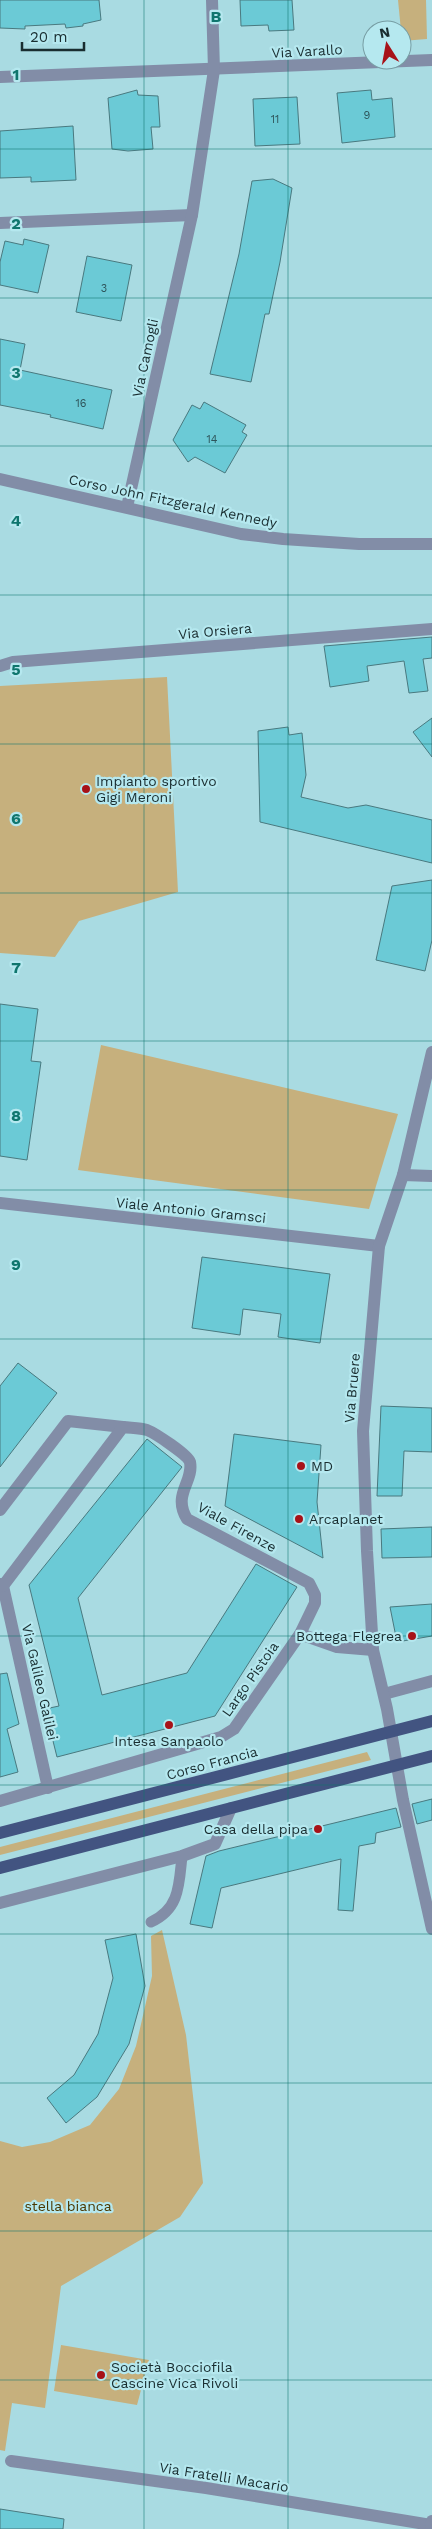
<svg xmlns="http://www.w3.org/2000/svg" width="432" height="2529" font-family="'Work Sans',sans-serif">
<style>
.green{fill:#c6b07d}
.building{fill:#6bcad6;stroke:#49797f}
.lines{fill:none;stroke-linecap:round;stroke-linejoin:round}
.service{stroke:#828da7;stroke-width:11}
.minor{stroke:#828da7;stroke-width:12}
.tertiary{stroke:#828da7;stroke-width:12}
.primary{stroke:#425481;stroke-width:12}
.grid{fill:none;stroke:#0f766e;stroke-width:1;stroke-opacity:0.55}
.poi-dot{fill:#a71218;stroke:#b5e8ef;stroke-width:2}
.labels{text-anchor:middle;stroke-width:4.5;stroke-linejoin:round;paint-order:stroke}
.number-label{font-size:11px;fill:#2e545a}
.street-label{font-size:14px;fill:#192d30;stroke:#b5e8ef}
.poi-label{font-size:14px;fill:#192d30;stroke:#b5e8ef;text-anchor:start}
.park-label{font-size:14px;fill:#4a3700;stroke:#b5e8ef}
.grid-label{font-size:16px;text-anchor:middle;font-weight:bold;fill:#0f766e;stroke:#b5e8ef;stroke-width:4.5;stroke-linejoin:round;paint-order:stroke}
</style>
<rect width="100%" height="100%" fill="#a9dbe2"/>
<g class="green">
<polygon points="398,0 426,0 427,39 402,41"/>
<polygon points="167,677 178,892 79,921 55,957 0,953 0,686"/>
<polygon points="101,1045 398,1114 369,1209 78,1170"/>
<polygon points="367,1752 371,1760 0,1855 0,1847"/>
<polygon points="162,1930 186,2035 203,2183 180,2217 61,2286 45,2408 12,2403 5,2451 0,2450 0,2141 22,2147 50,2142 90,2125 119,2089 136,2046 152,1976 151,1936"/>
<polygon points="61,2345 149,2360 137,2405 54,2391"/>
</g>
<g class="building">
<polygon points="0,0 99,0 101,20 83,24 83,26 66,28 65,24 25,26 25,29 0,28"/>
<polygon points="240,0 292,0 294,30 269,31 268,25 241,26"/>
<polygon points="137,90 138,95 158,96 160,127 151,127 153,149 128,151 112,149 108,98"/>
<polygon points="371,90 372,100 392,98 395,137 342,143 337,93"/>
<polygon points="297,97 300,144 255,146 253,99"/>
<polygon points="73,126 76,180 31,182 31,177 0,178 0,131"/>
<polygon points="273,179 292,188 280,262 269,314 265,314 251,382 210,374 239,254 252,181"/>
<polygon points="24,239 49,245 38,293 0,285 0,262 5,241 23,245"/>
<polygon points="87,256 132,265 121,321 76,312"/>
<polygon points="0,339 25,344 20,370 112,390 103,429 50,417 51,415 0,405"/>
<polygon points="204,402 246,425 242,432 247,435 225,473 195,457 188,462 173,440 192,405 200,409"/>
<polygon points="432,637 432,658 423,659 428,691 409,693 404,661 367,666 369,681 330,687 324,646"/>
<polygon points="432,718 432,757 413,732"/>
<polygon points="288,727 289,735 302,733 306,775 301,797 348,808 366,805 432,820 432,863 260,822 258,731"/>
<polygon points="432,880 432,940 425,971 376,960 392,886"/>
<polygon points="0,1004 38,1009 31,1061 41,1062 27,1160 0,1156"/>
<polygon points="202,1257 330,1274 320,1343 278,1337 281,1314 243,1309 240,1335 192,1328"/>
<polygon points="18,1363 57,1393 0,1467 0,1386"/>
<polygon points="381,1406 432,1408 432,1452 404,1451 402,1496 377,1496"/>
<polygon points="234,1434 321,1445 317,1502 323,1558 225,1506"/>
<polygon points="147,1439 182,1467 78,1598 102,1695 187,1673 256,1564 297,1587 215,1716 57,1757 45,1709 59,1706 29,1585"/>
<polygon points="432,1527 432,1557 382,1558 381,1529"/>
<polygon points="432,1604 432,1636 397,1642 390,1607"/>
<polygon points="7,1673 19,1724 7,1729 18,1772 0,1777 0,1674"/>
<polygon points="432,1799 432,1820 417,1824 412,1804"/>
<polygon points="396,1808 401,1827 376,1833 375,1843 359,1846 353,1911 338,1910 341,1859 221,1888 212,1928 190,1924 206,1856 219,1851"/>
<polygon points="136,1934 145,1986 129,2044 97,2097 66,2123 47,2098 74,2075 98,2034 113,1978 105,1940"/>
<polygon points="0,2509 64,2519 63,2529 0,2529"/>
</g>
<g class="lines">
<path class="service" d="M151 1922C180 1909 179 1884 182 1856"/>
<g class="minor">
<polyline points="0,77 432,60"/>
<polyline points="0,223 192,215"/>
<polyline points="0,479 241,534 283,539 359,544 432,544"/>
<polyline points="127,507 192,215 214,70 212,0"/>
<polyline points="0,666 13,662 432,629"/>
<polyline points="403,1175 432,1176"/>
<polyline points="0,1203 379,1246"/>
<polyline points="0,1510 68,1421 123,1427"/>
<polyline points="0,1584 3,1586 48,1788"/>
<polyline points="300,1634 337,1647 373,1650"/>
<polyline points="384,1694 432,1681"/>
<path d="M0 1801 221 1737 234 1729 300 1634 315 1603V1595L309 1583 187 1519C172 1494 194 1482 190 1462 188 1455 155 1433 147 1430 140 1428 130 1428 123 1427L3 1586"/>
<polyline points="0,1903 182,1856 215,1844 231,1808"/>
<polyline points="11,2461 206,2488 431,2525"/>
</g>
<g class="tertiary">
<polyline points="432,1052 403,1175 379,1246 363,1431 367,1551 373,1650 387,1709 403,1800 432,1929"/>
<polyline points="431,2529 432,2521"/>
</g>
<g class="primary">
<polyline points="0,1833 432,1721"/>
<polyline points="0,1868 432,1756"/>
</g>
</g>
<path class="grid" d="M144 0V2529M288 0V2529M0 149H432M0 298H432M0 446H432M0 595H432M0 744H432M0 893H432M0 1041H432M0 1190H432M0 1339H432M0 1488H432M0 1636H432M0 1785H432M0 1934H432M0 2083H432M0 2231H432M0 2380H432"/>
<g class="poi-dot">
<circle cx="86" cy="789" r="5"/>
<circle cx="301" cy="1466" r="5"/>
<circle cx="299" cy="1519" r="5"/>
<circle cx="412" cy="1636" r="5"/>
<circle cx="169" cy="1725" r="5"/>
<circle cx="318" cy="1829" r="5"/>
<circle cx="101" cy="2375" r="5"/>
</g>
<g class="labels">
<g class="number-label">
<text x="367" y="119">9</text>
<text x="275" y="123">11</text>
<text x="104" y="292">3</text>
<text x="81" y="407">16</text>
<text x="212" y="443">14</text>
</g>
<g class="street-label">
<text transform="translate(307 51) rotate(-3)" y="5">Via Varallo</text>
<text transform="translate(145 358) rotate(-78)" y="5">Via Camogli</text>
<text transform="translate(173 501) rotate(12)" y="5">Corso John Fitzgerald Kennedy</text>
<text transform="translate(215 631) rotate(-5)" y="5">Via Orsiera</text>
<text transform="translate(191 1210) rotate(6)" y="5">Viale Antonio Gramsci</text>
<text transform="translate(352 1388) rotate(-85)" y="5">Via Bruere</text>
<text transform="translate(237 1527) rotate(29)" y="5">Viale Firenze</text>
<text transform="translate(250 1679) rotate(-55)" y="5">Largo Pistoia</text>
<text transform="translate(40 1682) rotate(77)" y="5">Via Galileo Galilei</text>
<text transform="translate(212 1763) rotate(-15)" y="5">Corso Francia</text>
<text transform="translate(224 2477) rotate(9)" y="5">Via Fratelli Macario</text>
</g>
<g class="poi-label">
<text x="96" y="786">Impianto sportivo<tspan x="96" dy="16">Gigi Meroni</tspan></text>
<text x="311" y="1471">MD</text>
<text x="309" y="1524">Arcaplanet</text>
<text x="402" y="1641" text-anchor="end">Bottega Flegrea</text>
<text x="169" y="1746" text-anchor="middle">Intesa Sanpaolo</text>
<text x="308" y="1834" text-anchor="end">Casa della pipa</text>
<text x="111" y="2372">Società Bocciofila<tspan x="111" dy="16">Cascine Vica Rivoli</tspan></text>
</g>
<g class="park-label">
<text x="68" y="2211">stella bianca</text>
</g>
</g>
<g class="grid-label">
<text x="216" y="22">B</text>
<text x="16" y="80">1</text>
<text x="16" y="229">2</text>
<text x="16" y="378">3</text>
<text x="16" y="526">4</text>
<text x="16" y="675">5</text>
<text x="16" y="824">6</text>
<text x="16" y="973">7</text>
<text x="16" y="1121">8</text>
<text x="16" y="1270">9</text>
</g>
<g transform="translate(387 45) rotate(349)"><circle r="24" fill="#b5e8ef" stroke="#779da3"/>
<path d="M0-4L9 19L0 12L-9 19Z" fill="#a71218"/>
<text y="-8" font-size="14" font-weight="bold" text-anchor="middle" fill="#192d30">N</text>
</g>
<path d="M22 42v8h62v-8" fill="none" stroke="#192d30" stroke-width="2.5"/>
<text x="30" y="42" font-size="15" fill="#192d30" stroke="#b5e8ef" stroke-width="4" paint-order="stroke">20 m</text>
</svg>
